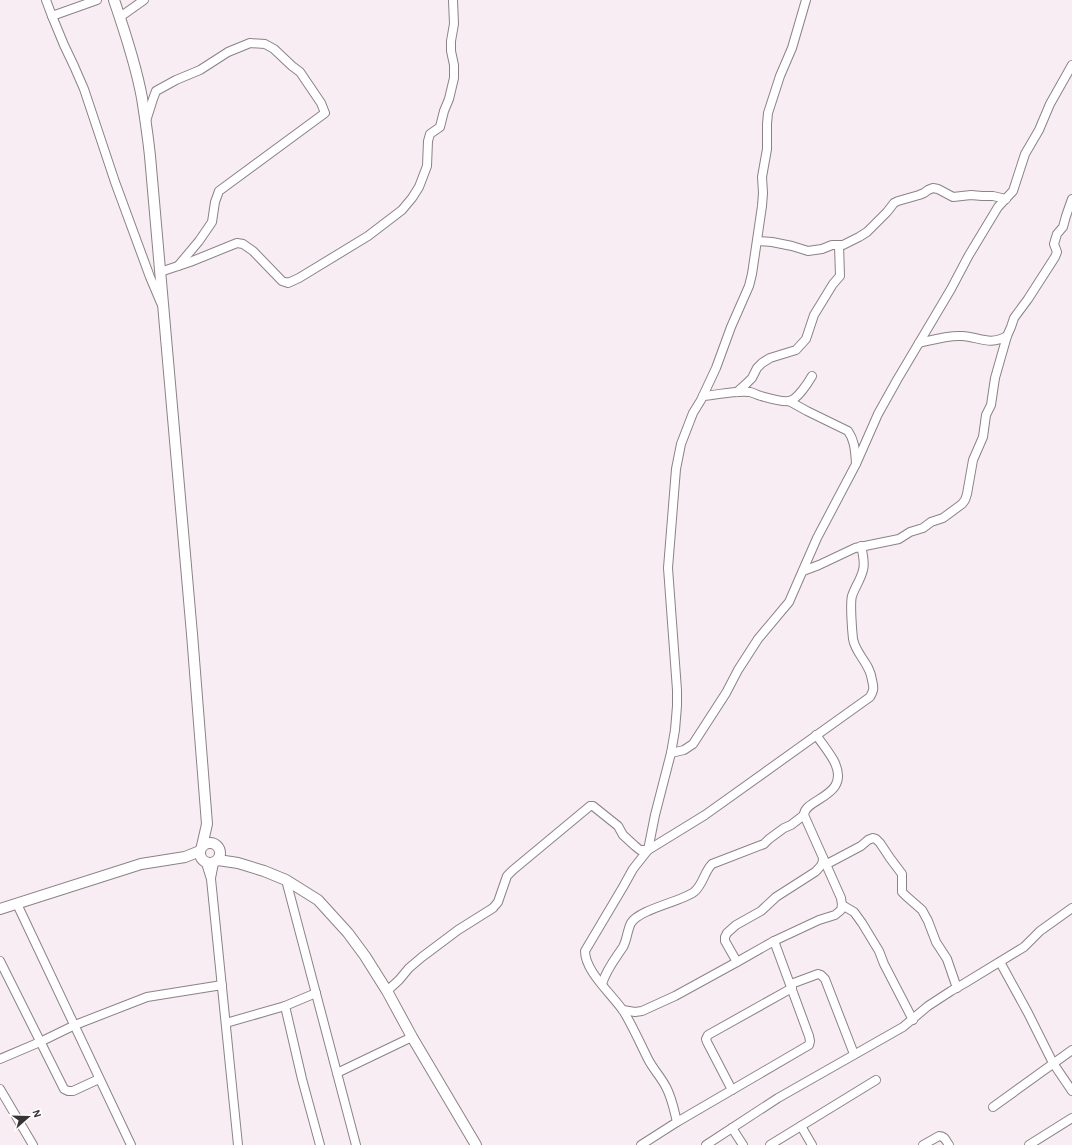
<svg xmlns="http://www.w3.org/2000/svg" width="1072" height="1145" font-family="'Alegreya Sans',sans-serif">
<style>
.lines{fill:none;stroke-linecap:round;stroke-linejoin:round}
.minor-casing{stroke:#8b8287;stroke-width:10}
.major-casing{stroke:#8b8287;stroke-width:12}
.minor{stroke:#fff;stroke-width:8}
.major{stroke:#fff;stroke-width:10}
</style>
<rect width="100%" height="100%" fill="#f7edf3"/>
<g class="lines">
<g class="minor-casing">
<g id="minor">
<polyline points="46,0 52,16 97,0"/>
<polyline points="52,16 64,45 74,66 84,89 115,182 150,277 161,303"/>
<polyline points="120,17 144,0"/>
<polyline points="146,121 153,99 156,91 176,80 200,70 228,52 250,43 265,44 274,49 292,66 300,72 321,103 325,113 219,191 215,202 212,222 199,241 178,266"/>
<polyline points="757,241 772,242 792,246 808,251 822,249 832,245 843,245 859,237 867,232 887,212 894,203 898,201 919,195 924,193 928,190 933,188 938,189 953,197 971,195 982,196 993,196 1006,199"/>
<polyline points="160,272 190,262 237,243 243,244 253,251 282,281 288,283 299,278 368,236 402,210 412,198 419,187 427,166 428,141 430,134 440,127 444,111 449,99 454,78 454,65 451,51 451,41 454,24 453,0"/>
<path d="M919 343C932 340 948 335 962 336 979 337 990 346 1007 336"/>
<polyline points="737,392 747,383 752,378 757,368 762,363 770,358 796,350 806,339 814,315 833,284 840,276 839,245"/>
<path d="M703 396C719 395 734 390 750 392 754 393 757 395 761 396 768 398 783 402 789 401 797 400 808 383 812 376"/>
<path d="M789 401 807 411 848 431C855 441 855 451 856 463"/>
<polyline points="803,571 819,565 855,548 899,539 910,532 923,528 931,522 943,518 962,504 965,500 967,494 973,460 983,437 986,415 991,405 995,378 1007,336 1011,327 1014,318 1028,299 1055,257 1057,252 1054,244 1057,234 1063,227 1066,216 1072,199"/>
<polyline points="671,753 684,750 693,744 726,693 738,670 758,639 789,602 817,538 856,464 878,414 897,380 951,289 969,255 998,207 1013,191 1025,154 1039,130 1050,104 1072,65"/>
<polyline points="206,863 211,879 238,1145"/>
<polyline points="827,864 861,846 868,840 873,838 876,839 880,843 890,858 902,874 902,892 906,896 922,910 928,921 936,942 947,959 957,988"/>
<polyline points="211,878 214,863"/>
<polyline points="286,880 356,1145"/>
<polyline points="17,904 131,1145"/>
<polyline points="842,905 854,912 862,923 879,951 884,964 913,1020"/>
<polyline points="0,961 64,1089 68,1091 73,1091 99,1079"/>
<path d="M737 962 725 941V937L727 933 736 925 761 911 776 897 815 872C820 867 823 865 823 858"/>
<polyline points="1000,962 1028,1013 1053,1063 1072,1091"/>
<path d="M602 984C606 970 615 959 623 947 627 940 627 931 631 923 640 909 680 902 694 892 703 885 704 872 712 864L764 844 769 839 784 828 791 825 804 815"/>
<polyline points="791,984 818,974 821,975 825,979 854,1054"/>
<path d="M387 991 399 980 409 968 422 957 458 930 493 908 498 902 507 876 513 870 590 806H593L618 826 623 835 635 846 640 850H648L705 815 870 697C874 690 874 688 872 680 870 663 856 655 853 639 852 630 850 603 852 596 855 587 861 579 863 570 865 563 863 554 861 546"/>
<polyline points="285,1006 302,1079 320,1145"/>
<path d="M623 1010 635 1012 642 1011 675 996 737 962 774 941 819 920 835 915 841 910 842 905 841 898 804 815C804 798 852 797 834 761 829 752 822 743 816 735"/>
<polyline points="226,1023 285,1006 316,993"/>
<polyline points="0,1059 40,1042 75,1025 147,997 222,985"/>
<polyline points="337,1073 412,1037"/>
<polyline points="0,1089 33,1145"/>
<polyline points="732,1090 707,1042 706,1039 708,1035 792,988"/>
<polyline points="993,1107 1072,1050"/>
<polyline points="677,1122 809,1045 810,1041 809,1036 774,941"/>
<polyline points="801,1126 876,1080"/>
<polyline points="732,1128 743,1145"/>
<path d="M641 1145 677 1122C674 1110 672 1098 666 1087 661 1077 653 1069 648 1059 640 1043 633 1027 624 1012 613 995 585 972 585 951L623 887 633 869 648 850 655 815 671 753 675 730 677 706V690L668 568 676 469 681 444 693 413 701 400 716 368 731 327 749 286 752 274 762 206 763 193 762 177 767 149V124L768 113 780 76 792 48 806 0"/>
<polyline points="706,1145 778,1098 903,1027 928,1006 951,991 965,983 1024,947 1040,931 1072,908"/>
<polyline points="770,1145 801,1126 812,1145"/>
<path d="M923 1145 939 1136C945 1136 946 1141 949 1145"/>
<polyline points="1029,1145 1072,1118"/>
</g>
</g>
<g class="major-casing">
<g id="major">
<path d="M114 0C125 32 136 65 142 98 145 117 148 137 150 156L192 634 207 824 202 846"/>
<circle cx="210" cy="853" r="10"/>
<polyline points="218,860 238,863 264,871 286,880 318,900 348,933 365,956 387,991 412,1037 476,1145"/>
<polyline points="0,909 141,864 185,857 200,851"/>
</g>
</g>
<use href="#minor" class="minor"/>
<use href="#major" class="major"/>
</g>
<g transform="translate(28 1117) rotate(70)" stroke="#fffdfe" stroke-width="3" paint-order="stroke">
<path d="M0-3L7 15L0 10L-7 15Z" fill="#383436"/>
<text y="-6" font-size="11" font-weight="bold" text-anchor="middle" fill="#383436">N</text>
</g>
</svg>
